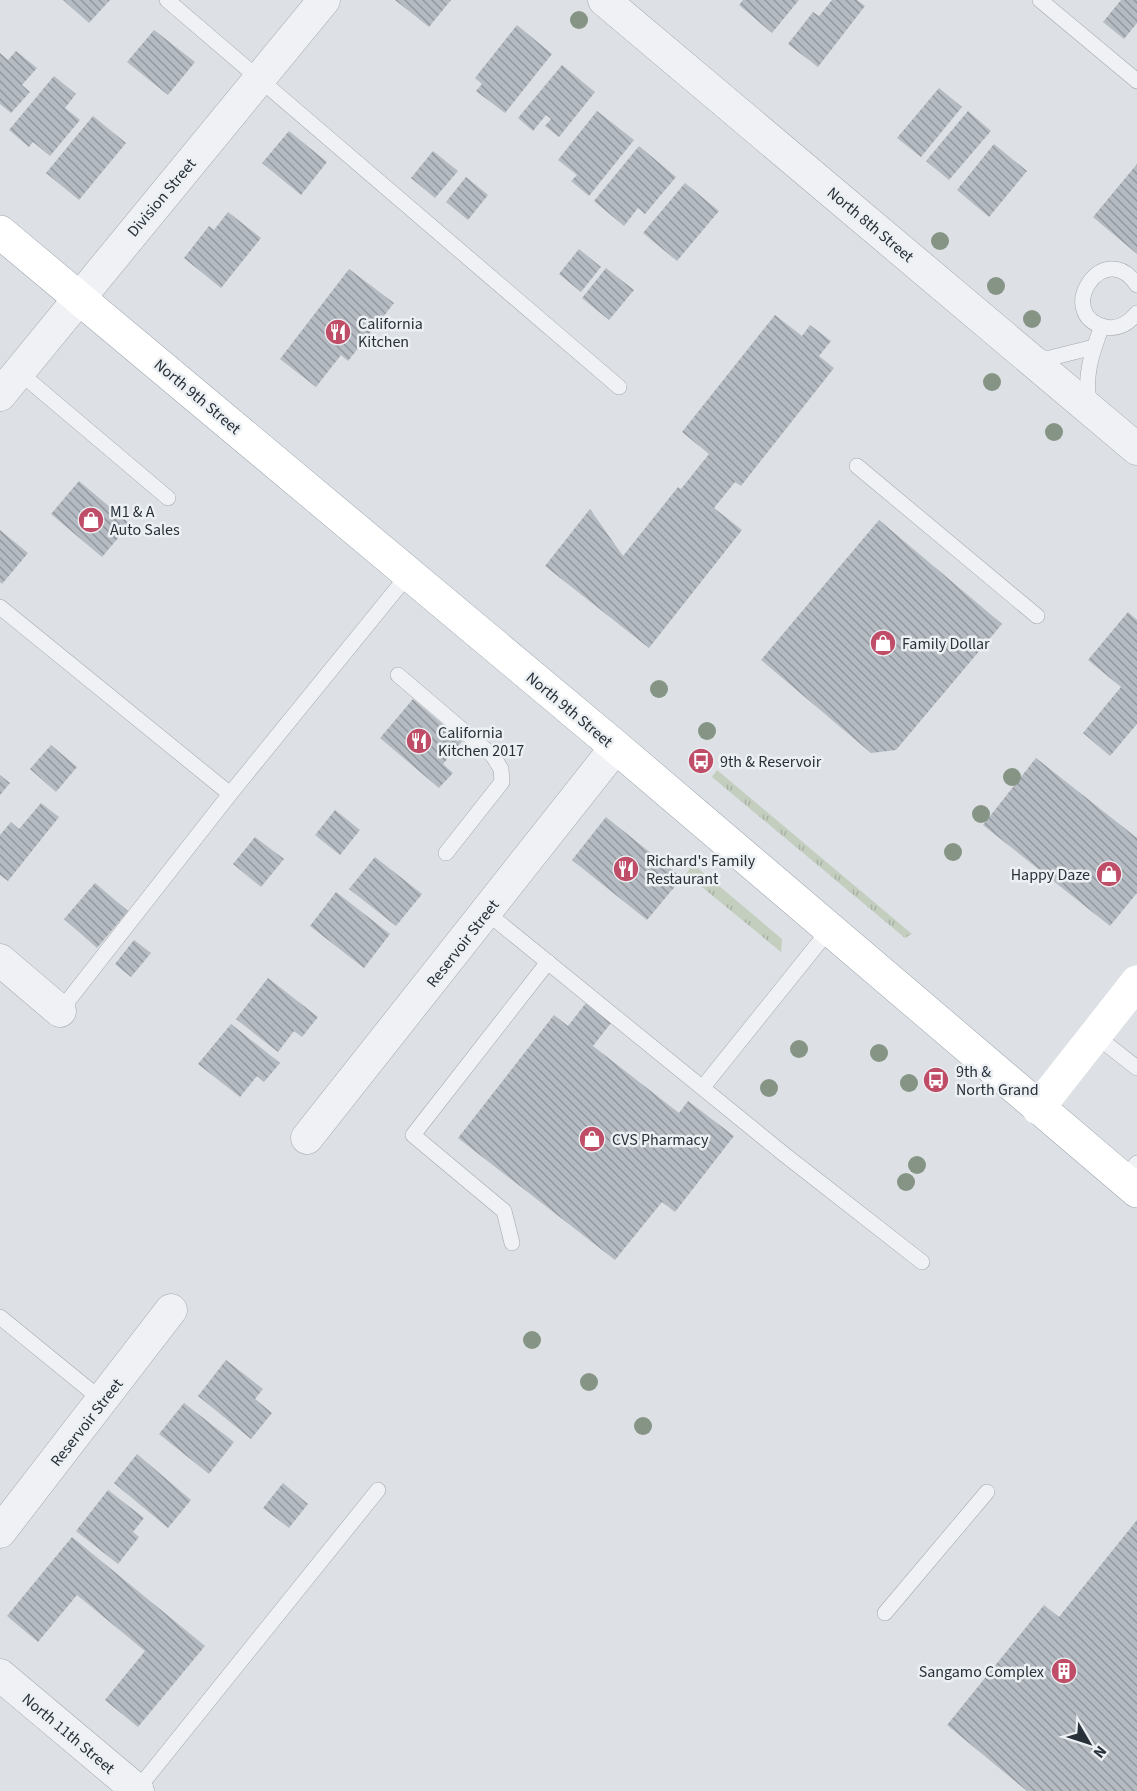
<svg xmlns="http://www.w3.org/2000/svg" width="1137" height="1791" font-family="'Source Sans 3',sans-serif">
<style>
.grass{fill:url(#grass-tufts)}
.building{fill:url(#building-back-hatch)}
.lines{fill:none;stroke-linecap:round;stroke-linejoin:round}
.service-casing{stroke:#a3a8ae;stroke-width:16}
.minor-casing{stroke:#a3a8ae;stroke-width:33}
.primary-casing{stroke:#9ea6b0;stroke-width:34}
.service{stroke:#eff1f4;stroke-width:15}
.minor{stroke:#eff1f4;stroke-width:32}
.secondary{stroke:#fff;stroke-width:33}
.primary{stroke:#fff;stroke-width:33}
.tree{fill:#869485}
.labels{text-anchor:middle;stroke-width:5;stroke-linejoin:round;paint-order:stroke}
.street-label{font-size:16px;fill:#28303a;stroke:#ecf0f3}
.poi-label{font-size:16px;fill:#28303a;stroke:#ecf0f3;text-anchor:start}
</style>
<defs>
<pattern id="grass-tufts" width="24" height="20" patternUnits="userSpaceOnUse" patternTransform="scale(1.5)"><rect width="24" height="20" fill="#c4cebf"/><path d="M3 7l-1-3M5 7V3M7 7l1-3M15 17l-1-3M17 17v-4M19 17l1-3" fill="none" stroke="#a8b1a5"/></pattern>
<pattern id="building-back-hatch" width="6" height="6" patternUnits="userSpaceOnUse" patternTransform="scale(1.5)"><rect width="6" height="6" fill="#b5bbc2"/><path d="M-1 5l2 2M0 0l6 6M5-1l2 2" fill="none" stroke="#93989f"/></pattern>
</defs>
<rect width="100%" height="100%" fill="#dde1e5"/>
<g class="grass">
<polygon points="717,770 912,934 905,938 712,777"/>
<polygon points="693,864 782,939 781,952 686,874"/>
</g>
<g class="building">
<polygon points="63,0 110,0 89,23"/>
<polygon points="395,0 451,0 429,27"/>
<polygon points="743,0 799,0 772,33 739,5"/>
<polygon points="832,0 857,0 865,6 818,67 788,44 813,12 819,16"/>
<polygon points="1121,0 1137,0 1137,23 1124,39 1103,22"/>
<polygon points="517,25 552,54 505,113 476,91 482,84 475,78"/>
<polygon points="154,30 195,62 168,95 127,62"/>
<polygon points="16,51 37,68 22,85 30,92 11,113 0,104 0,53 8,60"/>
<polygon points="562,65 595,92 559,137 545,126 551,119 546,115 533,131 518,118"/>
<polygon points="54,76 76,94 65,108 80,120 50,156 33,142 29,147 9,130"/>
<polygon points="939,88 962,107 921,157 897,138"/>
<polygon points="597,111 634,140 589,196 571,181 577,175 558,160"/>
<polygon points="968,111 991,131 949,180 926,161"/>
<polygon points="93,116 126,143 79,200 46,173"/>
<polygon points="289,131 327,162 301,195 262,163"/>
<polygon points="994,144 1027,171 989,217 957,190"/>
<polygon points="639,146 676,177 645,214 638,208 624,226 594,201"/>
<polygon points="433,151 458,171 435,198 411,178"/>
<polygon points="1137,164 1137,254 1093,217"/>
<polygon points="466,177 488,195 468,220 446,202"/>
<polygon points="685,183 719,211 677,261 643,233"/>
<polygon points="228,212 261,238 221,288 184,258 209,226 214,230"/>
<polygon points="579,249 601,267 581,292 559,274"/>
<polygon points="606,268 634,290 609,320 582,298"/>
<polygon points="349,269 394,303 348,361 341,355 316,387 280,359"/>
<polygon points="775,315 802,336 810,325 831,341 819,356 834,368 741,486 735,482 714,508 742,530 649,648 545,566 590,509 623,556 678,487 681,489 709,454 682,432"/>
<polygon points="79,481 130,524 102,557 51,514"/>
<polygon points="879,520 1002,624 896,750 871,753 761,660"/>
<polygon points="0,530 28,553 2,584 0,582"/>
<polygon points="1128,612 1137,620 1137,724 1110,756 1083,733 1121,687 1088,660"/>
<polygon points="413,699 462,741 443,764 453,773 439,788 380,738"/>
<polygon points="51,745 77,767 56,792 30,769"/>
<polygon points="1036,758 1137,838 1137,893 1110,926 983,825"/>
<polygon points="0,775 10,783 0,795"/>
<polygon points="41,803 59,817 8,881 0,875 0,835 11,822 19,829"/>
<polygon points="335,810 360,830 340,855 315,835"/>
<polygon points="606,817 682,878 647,920 572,860"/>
<polygon points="255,837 284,859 261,887 233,864"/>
<polygon points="375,857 422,894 396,926 349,889"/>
<polygon points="95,883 128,911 97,948 64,919"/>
<polygon points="336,892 390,934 364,968 310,926"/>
<polygon points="134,940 151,953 131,977 115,964"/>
<polygon points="268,978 318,1017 302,1037 294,1031 278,1052 236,1019"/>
<polygon points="586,1003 611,1023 593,1046 679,1113 688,1101 734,1136 675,1212 662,1202 615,1260 458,1138 554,1015 568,1026"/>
<polygon points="231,1024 280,1063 264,1082 257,1076 240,1097 198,1064"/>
<polygon points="226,1360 263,1389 255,1399 272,1413 251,1439 198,1396"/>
<polygon points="184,1403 234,1442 209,1474 159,1434"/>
<polygon points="137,1454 191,1500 168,1528 114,1483"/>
<polygon points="283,1483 308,1504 289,1528 263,1508"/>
<polygon points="108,1490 144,1518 133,1532 139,1537 118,1564 76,1531"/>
<polygon points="1137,1520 1137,1791 1027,1791 947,1725 1044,1605 1059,1617"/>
<polygon points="72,1537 205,1646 138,1727 105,1700 145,1651 77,1595 38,1642 7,1616"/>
</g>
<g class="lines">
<g class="service-casing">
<g id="service">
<polyline points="167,0 619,387"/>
<polyline points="1040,0 1137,81"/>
<path d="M1137 285C1104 236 1053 314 1105 327 1119 330 1129 323 1137 313"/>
<polyline points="1032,358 1050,358 1094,347"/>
<polyline points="19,372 168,498"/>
<path d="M1090 405C1083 378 1092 352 1102 326"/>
<polyline points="857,466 1037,616"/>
<polyline points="0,607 230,794"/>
<polyline points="398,675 493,756 501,769 502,782 446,853"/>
<polyline points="486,912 785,1155 922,1262"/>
<polyline points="60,1011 230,794 408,575"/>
<polyline points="1095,1035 1137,1068"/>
<polyline points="703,1087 829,930"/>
<polyline points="1123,1179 1137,1163"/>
<polyline points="512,1243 504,1211 413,1135 548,962"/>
<polyline points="0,1317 103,1401"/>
<polyline points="885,1613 987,1492"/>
<polyline points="136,1791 378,1490"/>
</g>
</g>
<g class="minor-casing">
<g id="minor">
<polyline points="604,0 1137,449"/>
<polyline points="0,395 324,0"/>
<polyline points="0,960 60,1011"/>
<polyline points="307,1138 616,747"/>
<polyline points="0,1532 171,1310"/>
<polyline points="0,1675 138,1791"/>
</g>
</g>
<g class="primary-casing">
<polyline id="primary" points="0,232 616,747 1137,1191"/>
</g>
<use href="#service" class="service"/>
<use href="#minor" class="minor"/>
<polyline class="secondary" points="1038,1108 1137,982"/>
<use href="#primary" class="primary"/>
</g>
<g class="tree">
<circle cx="579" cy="20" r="9"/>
<circle cx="940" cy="241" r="9"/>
<circle cx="996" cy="286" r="9"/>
<circle cx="1032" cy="319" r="9"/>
<circle cx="992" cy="382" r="9"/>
<circle cx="1054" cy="432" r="9"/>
<circle cx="659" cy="689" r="9"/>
<circle cx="707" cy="731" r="9"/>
<circle cx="1012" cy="777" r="9"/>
<circle cx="981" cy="814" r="9"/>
<circle cx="953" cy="852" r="9"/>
<circle cx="799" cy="1049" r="9"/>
<circle cx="879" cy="1053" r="9"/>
<circle cx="909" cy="1083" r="9"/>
<circle cx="769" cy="1088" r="9"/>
<circle cx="917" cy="1165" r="9"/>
<circle cx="906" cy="1182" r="9"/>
<circle cx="532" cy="1340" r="9"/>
<circle cx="589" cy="1382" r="9"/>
<circle cx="643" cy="1426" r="9"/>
</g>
<defs>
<g id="restaurant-disc" transform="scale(1.35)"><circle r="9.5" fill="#bf4d68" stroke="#ecf0f3"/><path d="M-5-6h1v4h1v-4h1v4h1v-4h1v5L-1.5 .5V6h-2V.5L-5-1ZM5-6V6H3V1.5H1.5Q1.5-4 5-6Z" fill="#fff"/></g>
<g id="shop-disc" transform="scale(1.35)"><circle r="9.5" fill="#bf4d68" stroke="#ecf0f3"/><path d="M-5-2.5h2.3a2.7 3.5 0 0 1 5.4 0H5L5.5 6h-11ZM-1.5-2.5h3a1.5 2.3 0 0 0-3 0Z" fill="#fff"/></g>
<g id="bus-disc" transform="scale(1.35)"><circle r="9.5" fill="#bf4d68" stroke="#ecf0f3"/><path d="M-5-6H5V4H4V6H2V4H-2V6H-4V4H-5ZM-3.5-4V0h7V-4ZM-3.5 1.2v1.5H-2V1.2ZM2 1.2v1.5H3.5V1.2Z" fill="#fff"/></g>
<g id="building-disc" transform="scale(1.35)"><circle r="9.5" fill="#bf4d68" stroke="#ecf0f3"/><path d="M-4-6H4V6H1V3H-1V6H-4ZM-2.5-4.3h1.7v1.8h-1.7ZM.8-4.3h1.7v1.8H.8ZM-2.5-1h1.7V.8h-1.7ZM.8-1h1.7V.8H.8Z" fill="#fff"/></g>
</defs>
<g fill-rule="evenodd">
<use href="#restaurant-disc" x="338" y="332"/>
<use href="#shop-disc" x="91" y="520"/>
<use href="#shop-disc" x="883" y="643"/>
<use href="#restaurant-disc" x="419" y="741"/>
<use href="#bus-disc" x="701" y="761"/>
<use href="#restaurant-disc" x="626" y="869"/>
<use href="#shop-disc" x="1109" y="874"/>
<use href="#bus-disc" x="936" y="1080"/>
<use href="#shop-disc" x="592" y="1139"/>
<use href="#building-disc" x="1064" y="1671"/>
</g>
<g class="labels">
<g class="street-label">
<text transform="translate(161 197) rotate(-50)" y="6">Division Street</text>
<text transform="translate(871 224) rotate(40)" y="6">North 8th Street</text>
<text transform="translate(198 396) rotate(40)" y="6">North 9th Street</text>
<text transform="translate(570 709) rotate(40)" y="6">North 9th Street</text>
<text transform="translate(462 943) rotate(-52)" y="6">Reservoir Street</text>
<text transform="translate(86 1422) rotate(-52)" y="6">Reservoir Street</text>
<text transform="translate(69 1733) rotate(40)" y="6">North 11th Street</text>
</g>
<g class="poi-label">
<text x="358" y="329">California<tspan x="358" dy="18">Kitchen</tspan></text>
<text x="110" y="517">M1 &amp; A<tspan x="110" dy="18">Auto Sales</tspan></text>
<text x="902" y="649">Family Dollar</text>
<text x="438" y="738">California<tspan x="438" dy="18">Kitchen 2017</tspan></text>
<text x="720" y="767">9th &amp; Reservoir</text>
<text x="646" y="866">Richard's Family<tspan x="646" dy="18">Restaurant</tspan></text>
<text x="1090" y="880" text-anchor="end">Happy Daze</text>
<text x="956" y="1077">9th &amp;<tspan x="956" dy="18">North Grand</tspan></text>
<text x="612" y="1145">CVS Pharmacy</text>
<text x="1044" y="1677" text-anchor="end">Sangamo Complex</text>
</g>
</g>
<g transform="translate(1089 1743) rotate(129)" stroke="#ecf0f3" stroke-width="4.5" paint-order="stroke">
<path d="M0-4.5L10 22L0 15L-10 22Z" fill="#28303a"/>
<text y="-9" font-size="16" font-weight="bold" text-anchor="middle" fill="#28303a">N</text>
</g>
</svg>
